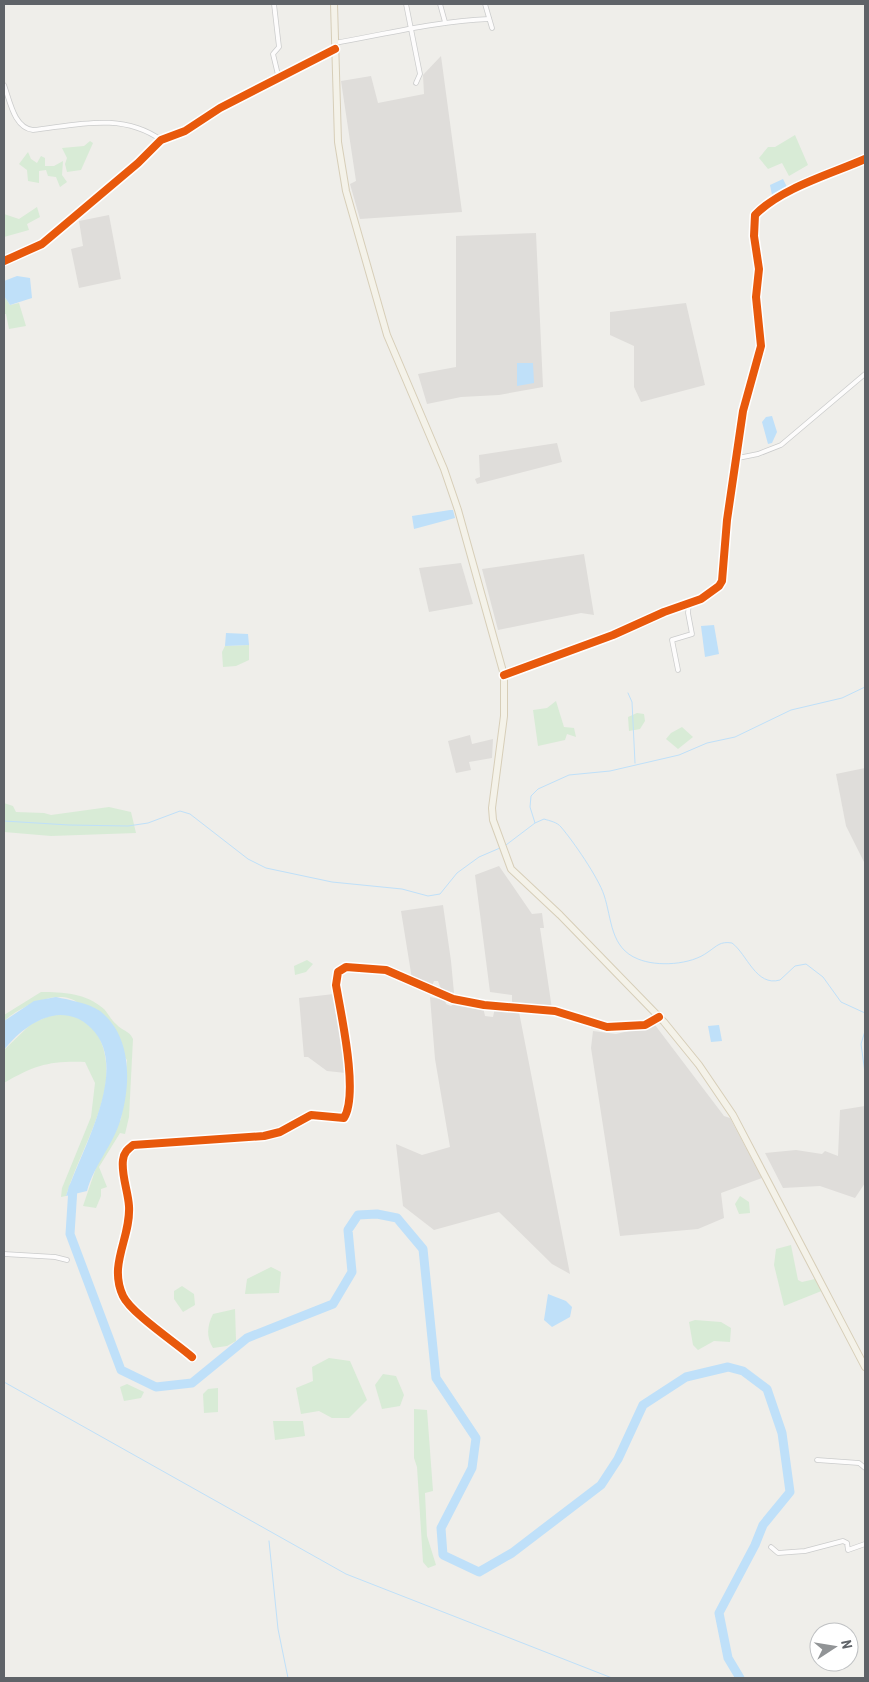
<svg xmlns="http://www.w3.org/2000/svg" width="869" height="1682" font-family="'Roboto Condensed',sans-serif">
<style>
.industrial{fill:#dfddda}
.green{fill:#d8ebd6}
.water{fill:#bfe0f9}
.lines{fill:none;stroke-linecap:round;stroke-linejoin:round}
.stream{stroke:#bfe0f9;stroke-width:1}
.river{stroke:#bfe0f9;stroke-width:9}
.minor-casing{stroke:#cbcccc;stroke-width:5.5}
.primary-casing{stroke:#d7ceb8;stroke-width:8}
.minor{stroke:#fdfcfc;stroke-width:4}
.primary{stroke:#f4f2e9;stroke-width:6}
.cycleway-casing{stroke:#fff;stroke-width:11}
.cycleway{stroke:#e8590c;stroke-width:8}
</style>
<rect width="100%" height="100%" fill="#efeeea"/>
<g class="industrial">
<polygon points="441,56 462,212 360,219 350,184 356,181 341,81 371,76 378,103 424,94 423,75"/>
<polygon points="109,215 121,279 79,288 71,249 83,246 79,221"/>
<polygon points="536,233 543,387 499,395 461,397 427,404 418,374 456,367 456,236"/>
<polygon points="686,303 705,385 641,402 634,387 634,346 610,335 610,312"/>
<polygon points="557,443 562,462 477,484 475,479 480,477 479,455"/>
<polygon points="584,554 594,615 581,613 498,630 482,569"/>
<polygon points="461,563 473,604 429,612 419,568"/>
<polygon points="470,735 472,744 493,739 492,758 469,762 471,770 456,773 448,741"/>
<polygon points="865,768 865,864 846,826 836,774"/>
<polygon points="499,866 532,914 542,913 544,928 540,928 552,1009 527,1008 518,1003 512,1005 512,995 490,992 475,875"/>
<polygon points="443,905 451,961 454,993 441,989 438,981 434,981 432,986 412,979 401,911"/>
<polygon points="334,994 343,1038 346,1073 327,1071 308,1057 304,1057 299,998"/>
<polygon points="430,997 445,1000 446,1004 451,1006 456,1002 483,1007 485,1016 493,1017 495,1008 519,1012 570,1274 552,1264 499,1212 434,1230 403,1206 396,1144 422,1155 450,1147 435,1059"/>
<polygon points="655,1025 724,1116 730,1118 762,1178 721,1193 724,1218 698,1229 620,1236 591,1048 593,1031 616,1034"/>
<polygon points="865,1106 865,1183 855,1198 820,1186 783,1188 765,1153 796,1150 822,1154 825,1151 838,1156 840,1110"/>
</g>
<g class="green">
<polygon points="795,135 808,165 789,176 782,163 768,169 759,158 768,147 775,147"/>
<polygon points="90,141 93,143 81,170 67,172 65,164 67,158 62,148 84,146"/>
<polygon points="28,152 31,159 37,163 41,156 45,158 45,166 54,166 63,161 62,175 67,182 60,187 56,177 48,176 46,170 39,171 39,183 28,181 27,170 19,164"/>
<polygon points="37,207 40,217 27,224 29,230 4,237 4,214 19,219"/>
<polygon points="4,296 10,305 19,303 26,326 9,329 6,314 4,314"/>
<polygon points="249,645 249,660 236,666 223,667 222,652 225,646"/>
<polygon points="556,701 564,727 574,728 576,737 567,734 565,740 538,746 533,710 547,708"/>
<polygon points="637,713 644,714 645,721 640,729 629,731 628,717"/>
<polygon points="682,727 693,737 678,749 666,739 671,733"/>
<polygon points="4,803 13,806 16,812 44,813 51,815 109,807 131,812 136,833 51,836 4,832"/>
<polygon points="307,960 313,964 306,972 295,975 294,966"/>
<path d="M41 992C63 992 86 993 104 1009 108 1013 111 1020 116 1024 122 1031 129 1030 133 1039L129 1117 125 1134 120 1133 99 1167 107 1187 101 1189V1196L96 1208 83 1206 98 1162 121 1119 127 1060C111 1042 97 1019 78 1003 59 987 20 1007 4 1021V1015Z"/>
<path d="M51 1015C57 1015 64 1014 70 1015 107 1024 111 1067 103 1098 94 1132 76 1163 66 1196L61 1197 62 1188 91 1117 95 1083 85 1062C49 1061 35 1065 4 1083V1050L31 1024Z"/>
<polygon points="740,1196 749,1202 750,1213 739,1214 735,1204"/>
<polygon points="791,1245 798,1280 802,1282 815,1279 824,1290 784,1306 774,1265 776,1249"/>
<polygon points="271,1267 281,1272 279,1293 245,1294 247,1279"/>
<polygon points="182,1286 194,1294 195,1305 183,1312 174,1299 174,1291"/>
<path d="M235 1309 236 1341 227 1346 213 1348C206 1337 207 1326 213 1314Z"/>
<polygon points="695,1320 721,1322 731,1328 730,1342 714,1341 698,1350 693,1345 689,1322"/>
<polygon points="329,1358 350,1361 367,1400 349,1418 332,1418 319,1411 301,1414 296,1388 313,1381 312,1367"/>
<polygon points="383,1374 396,1376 404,1395 400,1406 382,1409 375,1385"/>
<polygon points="127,1384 144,1392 141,1398 124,1401 120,1387"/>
<polygon points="218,1388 218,1412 204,1413 203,1394 208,1389"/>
<polygon points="414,1409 427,1410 433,1491 425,1493 427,1536 436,1565 428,1568 423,1562 417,1467 414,1458"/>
<polygon points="273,1421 303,1421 305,1436 275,1440"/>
</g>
<g class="water">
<polygon points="783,179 788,189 775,196 772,195 770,185"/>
<polygon points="17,276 30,278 32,298 10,305 4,296 4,281"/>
<polygon points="517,363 533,363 534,383 517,386"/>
<polygon points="772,416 777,432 772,443 768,444 762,422 766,417"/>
<polygon points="450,510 453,510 455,518 414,529 412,516"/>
<polygon points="714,625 719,654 705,657 701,626"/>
<polygon points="226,633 248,634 249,645 225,646"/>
<path d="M56 997C70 1000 88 1003 100 1011 132 1036 131 1083 121 1118 114 1144 94 1165 87 1191L66 1196C80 1151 132 1068 91 1028 82 1019 72 1015 60 1015 38 1016 17 1033 4 1050V1021L34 1001Z"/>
<polygon points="719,1025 722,1041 711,1042 708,1026"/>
<polygon points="548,1294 566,1301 572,1307 570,1317 552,1327 544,1320"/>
</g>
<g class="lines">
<g class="stream">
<polyline points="628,693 632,702 635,763"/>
<polyline points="4,821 69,825 128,826 148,823 180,811 190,814 248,859 266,868 332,882 402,889 428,896 440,894 457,873 479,857 500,848"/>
<path d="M535 823 544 819C550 821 557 822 561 827 573 841 598 877 604 895 612 919 610 948 638 959 657 967 691 965 708 952 717 946 720 941 732 943 747 954 756 987 780 980L795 966 806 964 823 977 841 1002 865 1013"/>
<polyline points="506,845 535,823 530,807 531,796 538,789 569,775 610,771 679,755 707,743 735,737 791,710 842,698 865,687"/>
<polyline points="865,1031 861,1044 865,1073"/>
<polyline points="4,1382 346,1574 612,1678"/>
<polyline points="269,1541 278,1629 288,1678"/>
</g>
<polyline class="river" points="76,1184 73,1188 70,1234 121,1370 156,1387 192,1383 247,1338 333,1304 352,1272 348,1230 358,1215 377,1214 397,1218 423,1249 436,1378 476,1438 472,1468 441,1528 443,1555 479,1572 512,1553 601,1485 618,1459 643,1405 686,1377 728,1367 743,1371 767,1389 782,1433 790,1492 763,1525 755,1545 719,1613 728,1658 740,1678"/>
<g class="minor-casing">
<g id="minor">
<polyline points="274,4 279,47 273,54 279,79"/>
<polyline points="406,4 420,74 416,83"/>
<polyline points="440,4 445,22"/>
<polyline points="485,4 492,28"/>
<path d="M335 43C386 34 437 21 489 19"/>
<path d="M4 85C10 101 14 128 33 130 77 125 122 112 161 140"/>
<polyline points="4,261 42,244 138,163 161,140 185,131 220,108 335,49"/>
<polyline points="738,458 758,454 781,445 865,374"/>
<polyline points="678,670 672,640 692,634 688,613 689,603"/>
<path d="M504 675 613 635 664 612 701 599 719 586 722 581 727 520 743 411 761 346 756 297 759 269 754 236 755 215C781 188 831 174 865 159"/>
<polyline points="4,1254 55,1257 67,1260"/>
<path d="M192 1357C176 1343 131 1313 123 1296 108 1264 131 1238 129 1206 128 1191 121 1174 123 1160 124 1152 128 1149 133 1145L264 1136 280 1132 311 1115 344 1118C359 1094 341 1014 336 985L338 972 346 967 386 970 453 999 484 1005 555 1011 607 1027 645 1025 659 1017"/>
<polyline points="817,1460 859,1463 865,1468"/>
<polyline points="771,1547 778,1553 805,1551 843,1541 847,1543 848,1550 865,1544"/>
</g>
</g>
<g class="primary-casing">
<polyline id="primary" points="334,4 338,142 346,191 387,335 444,469 458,510 504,675 504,716 492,808 493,820 511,869 560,915 664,1022 699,1065 733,1115 865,1367"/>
</g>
<use href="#minor" class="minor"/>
<use href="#primary" class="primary"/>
<g class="cycleway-casing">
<g id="cycleway">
<polyline points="4,261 42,244 138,163 161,140 185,131 220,108 335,49"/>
<path d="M504 675 613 635 664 612 701 599 719 586 722 581 727 520 743 411 761 346 756 297 759 269 754 236 755 215C781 188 831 174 865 159"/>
<path d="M192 1357C176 1343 131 1313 123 1296 108 1264 131 1238 129 1206 128 1191 121 1174 123 1160 124 1152 128 1149 133 1145L264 1136 280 1132 311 1115 344 1118C359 1094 341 1014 336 985L338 972 346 967 386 970 453 999 484 1005 555 1011 607 1027 645 1025 659 1017"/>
</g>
</g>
<use href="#cycleway" class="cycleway"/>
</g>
<rect width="869" height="1682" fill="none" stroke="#5f6368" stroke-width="10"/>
<g transform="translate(834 1647) rotate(78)"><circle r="24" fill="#ffffff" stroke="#bfc1c3"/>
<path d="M0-4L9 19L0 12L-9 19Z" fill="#919496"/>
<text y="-8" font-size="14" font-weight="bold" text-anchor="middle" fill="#5f6368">N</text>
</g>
</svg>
